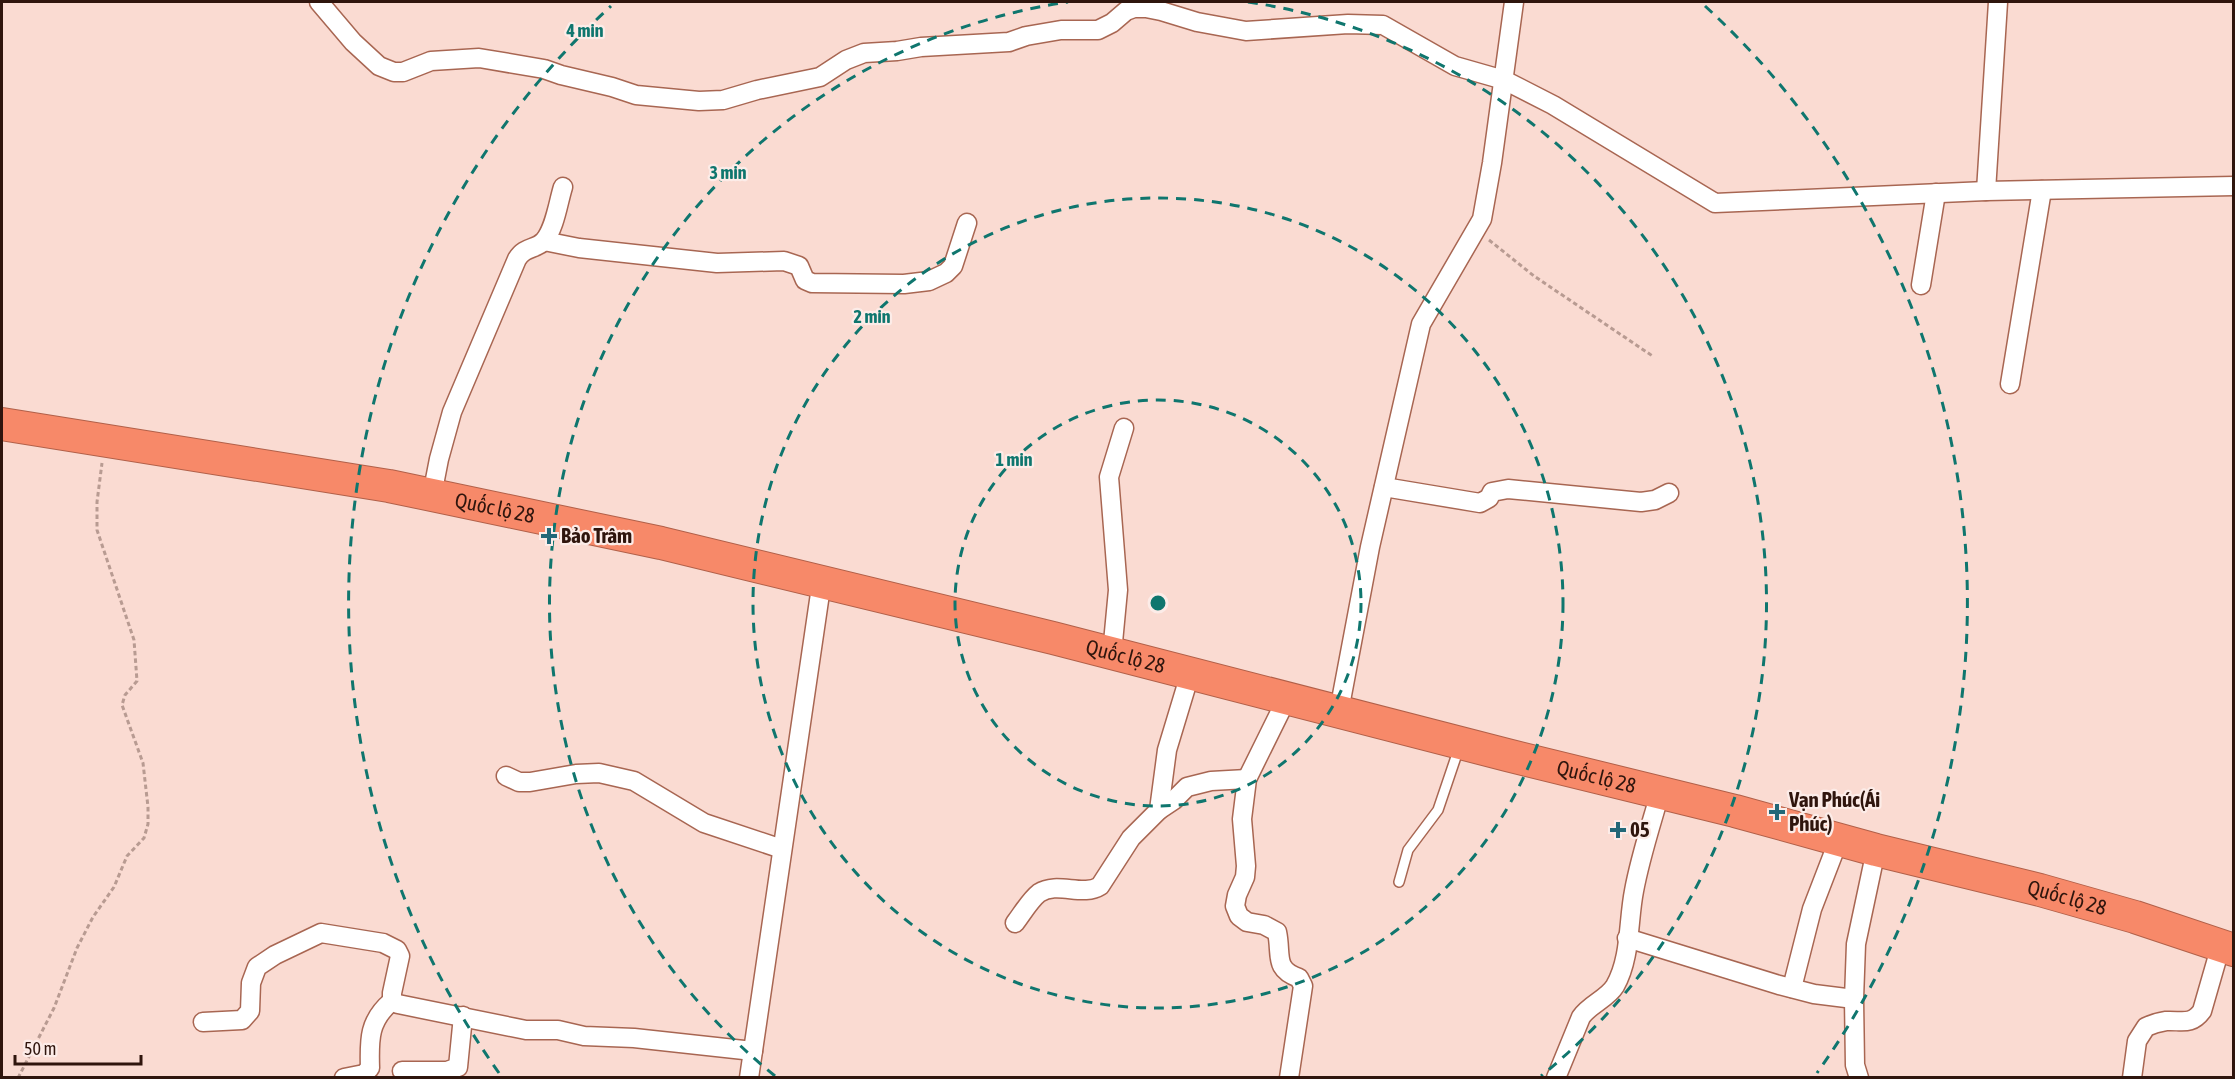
<svg xmlns="http://www.w3.org/2000/svg" width="2235" height="1079" font-family="'Asap Condensed',sans-serif">
<style>
.lines{fill:none;stroke-linecap:round;stroke-linejoin:round}
.lane-casing{stroke:#a86652;stroke-width:12}
.street-casing{stroke:#a86652;stroke-width:21}
.highway-casing{stroke:#b16049;stroke-width:34}
.path{stroke:#b89b92;stroke-width:3;stroke-dasharray:4.5 3;stroke-linecap:butt}
.lane{stroke:#fff;stroke-width:9}
.street{stroke:#fff;stroke-width:18}
.highway{stroke:#f78969;stroke-width:32}
.ring{fill:none;stroke:#0f766e;stroke-width:3;stroke-dasharray:10 8}
.poi-dot{fill:#236878;stroke:#fcece8;stroke-width:2}
.labels{text-anchor:middle;stroke-width:4.5;stroke-linejoin:round;paint-order:stroke}
.street-label{font-size:21px;fill:#2f150d;stroke:#fcece8}
.poi-label{font-size:21px;font-weight:bold;fill:#2f150d;stroke:#fcece8;text-anchor:start}
.centre{fill:#0f766e;stroke:#fcece8;stroke-width:3}
.ring-label{font-size:18px;text-anchor:middle;font-weight:bold;fill:#0f766e;stroke:#fcece8;stroke-width:4.5;stroke-linejoin:round;paint-order:stroke}
</style>
<rect width="100%" height="100%" fill="#fadbd2"/>
<g class="lines">
<g class="lane-casing">
<polyline id="lane" points="1399,882 1408,850 1438,810 1459,748"/>
</g>
<g class="street-casing">
<g id="street">
<polyline points="319,2 353,42 379,66 394,72 403,72 431,61 479,58 544,69 561,75 612,87 636,95 699,101 723,100 757,90 820,77 846,60 864,53 897,51 921,47 1009,42 1026,36 1061,30 1098,30 1112,23 1126,11 1134,8 1146,8 1161,11 1197,22 1246,31 1348,24 1383,25 1455,66 1504,80 1553,105 1715,203 1986,191 2234,186"/>
<polyline points="1986,191 1998,2"/>
<polyline points="544,241 579,248 717,263 784,261 799,266 805,280 812,283 904,284 929,281 946,273 953,266 967,223"/>
<polyline points="1921,285 1936,193"/>
<polyline points="2010,384 2042,190"/>
<polyline points="1384,487 1480,503 1489,498 1492,492 1508,489 1641,502 1655,500 1669,493"/>
<path d="M432 495 439 459 452 412 517 259C525 246 535 250 544 241 555 228 558 203 563 187"/>
<polyline points="1112,653 1118,590 1109,477 1124,428"/>
<path d="M1287 698 1247 779 1242 819 1246 866 1245 877 1237 895 1235 906 1239 916 1247 922 1264 925 1277 932C1282 955 1273 969 1299 978L1303 986 1289 1078"/>
<polyline points="1339,711 1370,547 1421,324 1482,219 1492,163 1514,2"/>
<polyline points="506,776 519,782 530,782 576,774 599,773 634,781 704,823 782,849"/>
<polyline points="1159,810 1174,800 1187,787 1211,781 1247,779"/>
<path d="M1015 923C1022 914 1030 900 1039 893 1057 881 1083 897 1100 886L1131 838 1159 810 1167 750 1190 674"/>
<polyline points="1627,938 1779,985 1814,994 1854,999"/>
<polyline points="1792,988 1812,909 1839,839"/>
<polyline points="203,1022 242,1020 250,1011 251,983 257,967 275,955 321,933 383,943 397,950 400,956 392,993 392,1001 398,1004 526,1030 558,1030 584,1036 634,1038 753,1051"/>
<polyline points="402,1071 447,1071 458,1067 463,1016"/>
<path d="M344 1078 364 1074 370 1068C369 1039 369 1020 392 1001"/>
<polyline points="749,1078 822,580"/>
<path d="M1556 1078 1581 1017C1590 1004 1607 999 1615 986 1631 958 1628 921 1634 891 1640 858 1651 825 1660 793"/>
<polyline points="1859,1078 1855,1065 1854,999 1856,944 1876,850"/>
<path d="M2132 1078 2137 1041 2146 1027C2152 1024 2159 1022 2166 1021 2181 1020 2191 1026 2202 1011L2221 945"/>
</g>
</g>
<g class="highway-casing">
<g id="highway">
<path id="s1" d="M2 424 389 486 661 543 1053 638 1507 755 1735 811 1876 850 2040 890 2135 917 2234 950"/>
</g>
</g>
<g class="path">
<polyline points="1489,240 1534,276 1654,357"/>
<polyline points="18,1078 54,1008 77,948 93,917 114,887 127,856 144,838 148,824 148,807 143,763 122,705 125,695 137,681 134,640 97,530 97,502 102,463"/>
</g>
<use href="#lane" class="lane"/>
<use href="#street" class="street"/>
<use href="#highway" class="highway"/>
</g>
<g class="ring">
<circle cx="1158" cy="603" r="203"/>
<circle cx="1158" cy="603" r="405"/>
<path d="M775 1076A608 608 0 0 1 1068 2M1248 2A608 608 0 0 1 1541 1076"/>
<path d="M499 1073A810 810 0 0 1 611 6M1705 6A810 810 0 0 1 1817 1073"/>
</g>
<g class="poi-dot">
<path d="M546 527h6v6h6v6h-6v6h-6v-6h-6v-6h6z"/>
<path d="M1774 803h6v6h6v6h-6v6h-6v-6h-6v-6h6z"/>
<path d="M1615 821h6v6h6v6h-6v6h-6v-6h-6v-6h6z"/>
</g>
<g class="labels">
<g class="street-label">
<text dy="7" stroke="none"><textPath href="#s1" startOffset="500">Quốc lộ 28</textPath></text>
<text dy="7" stroke="none"><textPath href="#s1" startOffset="1148">Quốc lộ 28</textPath></text>
<text dy="7" stroke="none"><textPath href="#s1" startOffset="1634">Quốc lộ 28</textPath></text>
<text dy="7" stroke="none"><textPath href="#s1" startOffset="2120">Quốc lộ 28</textPath></text>
</g>
<g class="poi-label">
<text x="561" y="543">Bảo Trâm</text>
<text x="1789" y="807">Vạn Phúc(Ái<tspan x="1789" dy="24">Phúc)</tspan></text>
<text x="1630" y="837">05</text>
</g>
</g>
<circle cx="1158" cy="603" r="9" class="centre"/>
<g class="ring-label">
<text x="585" y="37">4 min</text>
<text x="728" y="179">3 min</text>
<text x="872" y="323">2 min</text>
<text x="1014" y="466">1 min</text>
</g>
<rect width="2235" height="1079" fill="none" stroke="#2f150d" stroke-width="6"/>
<path d="M15 1055v9h126v-9" fill="none" stroke="#2f150d" stroke-width="3"/>
<text x="24" y="1055" font-size="18" fill="#2f150d" stroke="#fcece8" stroke-width="4.5" paint-order="stroke">50 m</text>
</svg>
